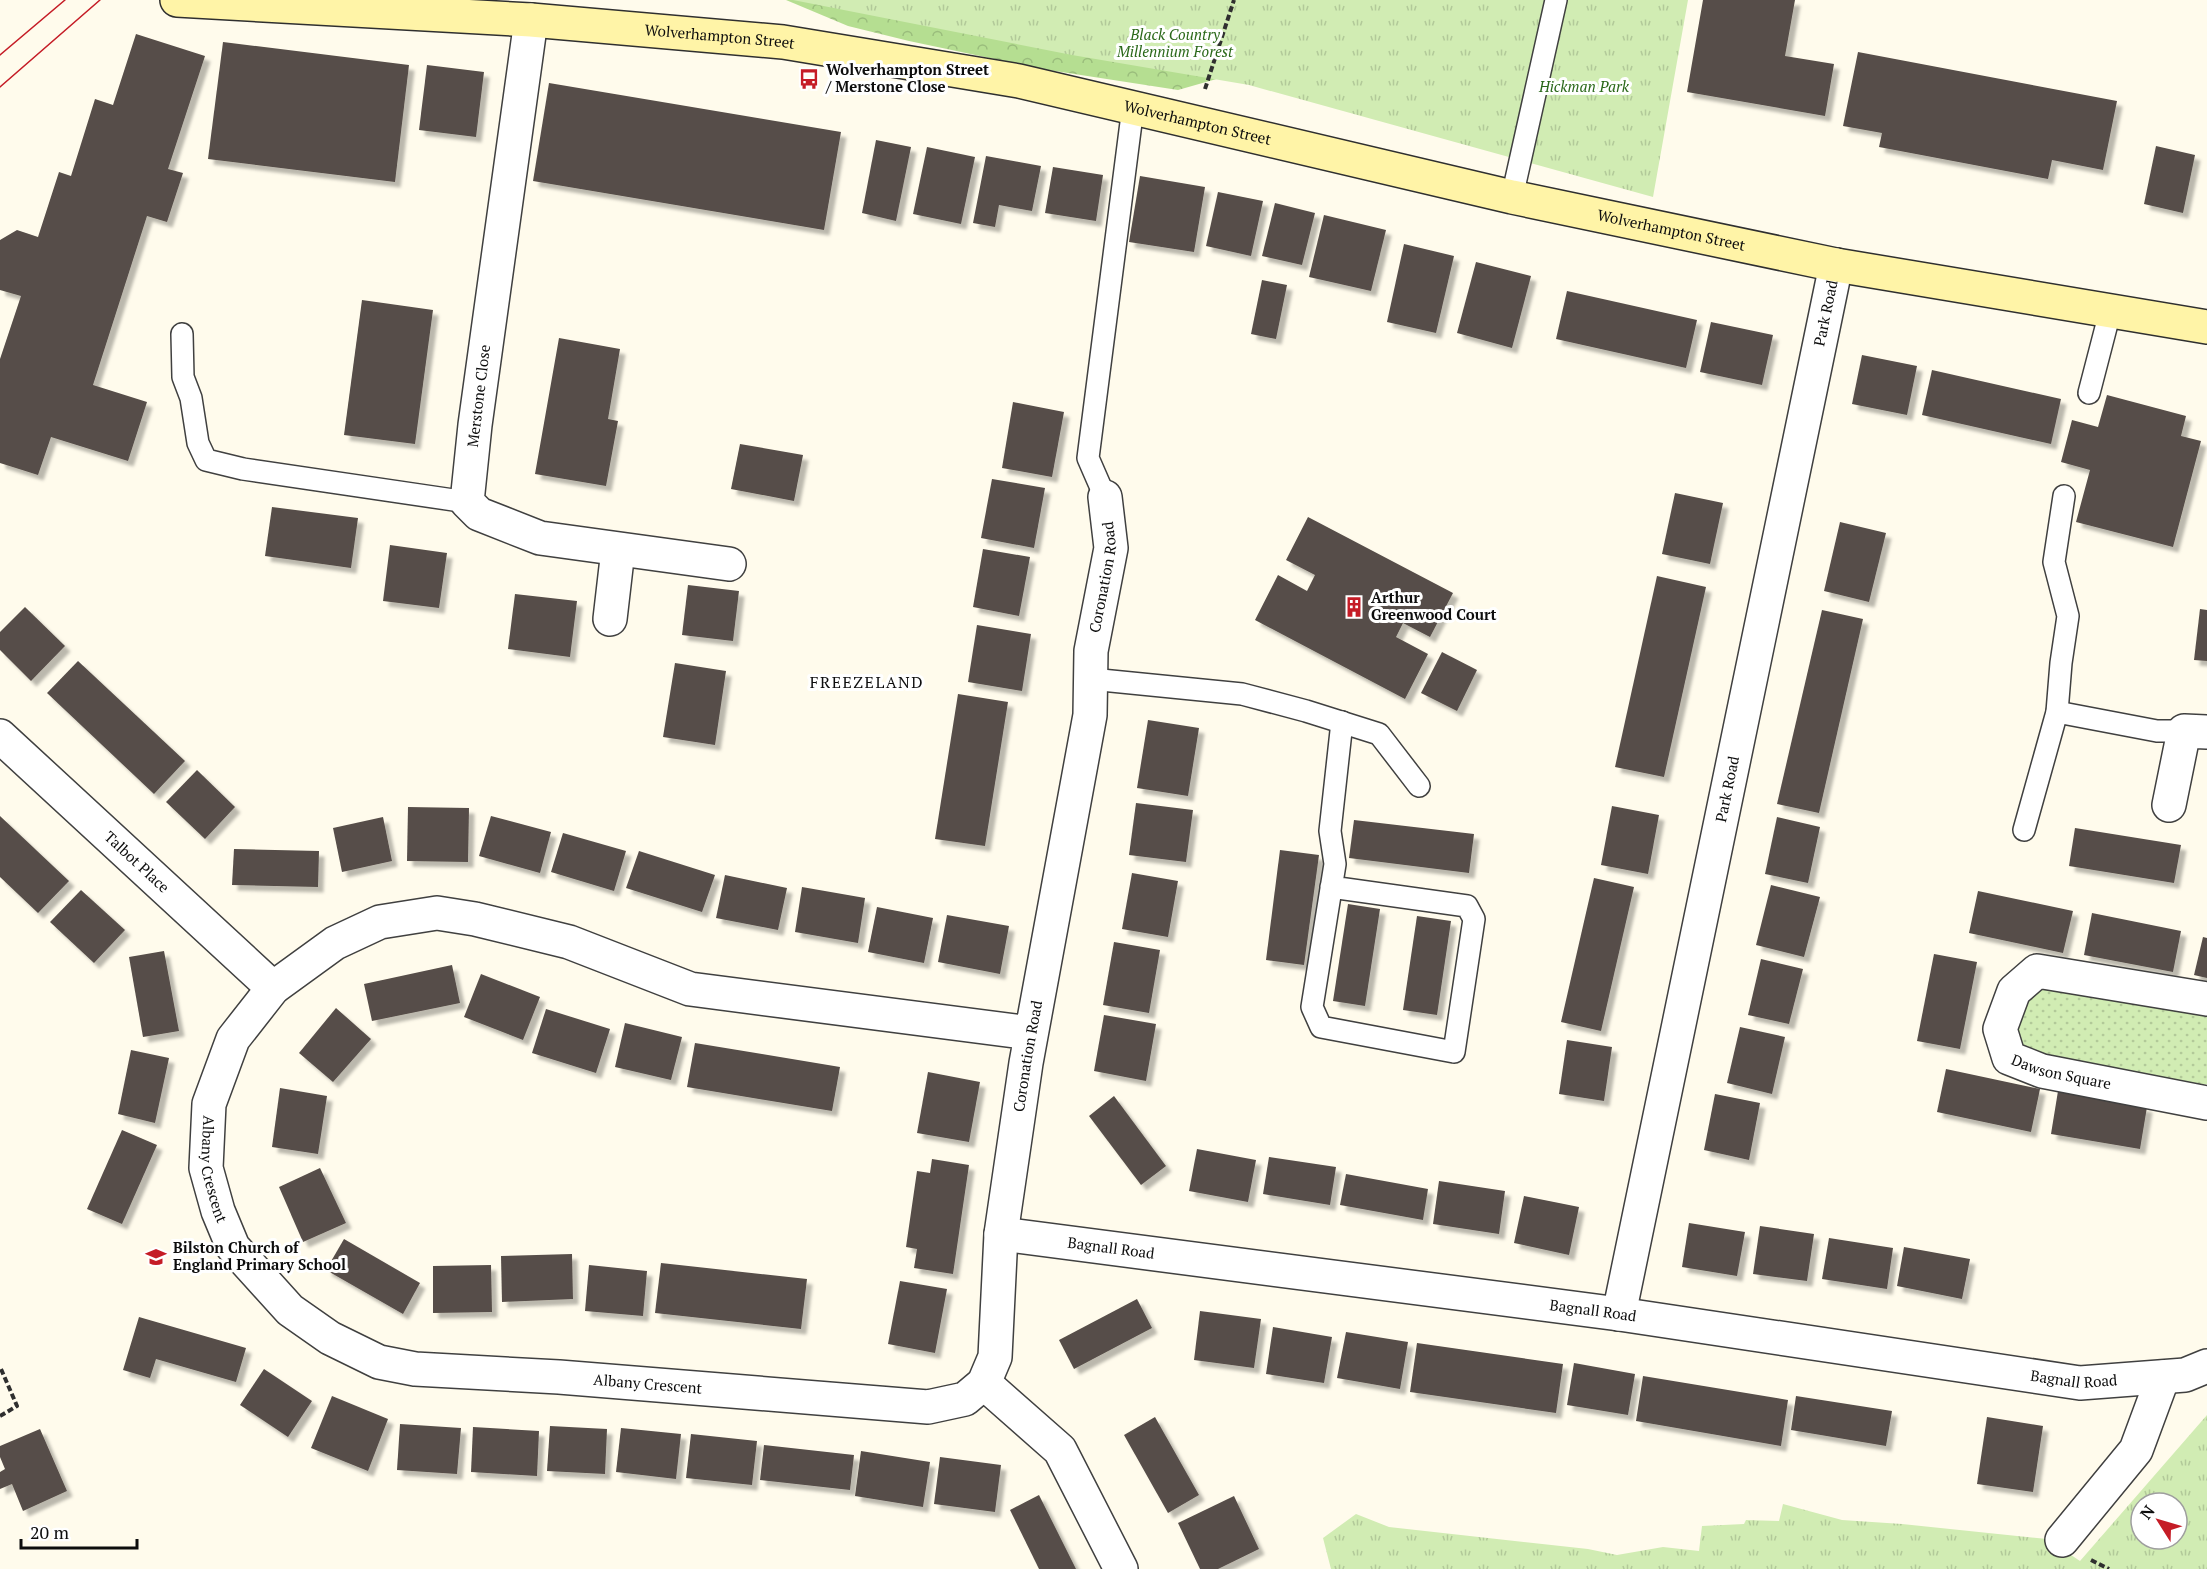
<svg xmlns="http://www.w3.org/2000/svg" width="2207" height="1569" font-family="'PT Serif',serif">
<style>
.grass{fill:url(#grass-dots)}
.forest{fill:url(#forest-crowns)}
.park{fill:url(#park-tufts);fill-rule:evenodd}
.building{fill:#564d48;filter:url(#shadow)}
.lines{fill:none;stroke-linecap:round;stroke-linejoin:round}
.lane-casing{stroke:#404040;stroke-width:24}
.street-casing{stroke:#404040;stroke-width:36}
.secondary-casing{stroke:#2f2f2f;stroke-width:36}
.path{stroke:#2f2f2f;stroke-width:4;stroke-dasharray:6 3;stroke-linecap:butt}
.lane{stroke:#fff;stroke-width:21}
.street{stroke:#fff;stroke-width:33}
.secondary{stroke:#fff4a7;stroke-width:33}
.tram{stroke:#c51c26;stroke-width:1.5}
.labels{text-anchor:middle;stroke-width:6;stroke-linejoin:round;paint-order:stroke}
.park-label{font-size:15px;font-style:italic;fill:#2a6819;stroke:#fff}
.street-label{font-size:15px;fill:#0d0d0d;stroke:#fff}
.poi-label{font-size:15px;font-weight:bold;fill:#0d0d0d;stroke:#fff;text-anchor:start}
.neighbourhood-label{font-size:16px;letter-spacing:1.5px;fill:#0d0d0d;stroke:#fff}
</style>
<defs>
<pattern id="grass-dots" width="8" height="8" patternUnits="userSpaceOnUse" patternTransform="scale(1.5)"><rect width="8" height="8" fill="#d1ecb3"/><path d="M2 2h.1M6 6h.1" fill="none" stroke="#b2c999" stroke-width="1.8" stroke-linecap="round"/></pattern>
<pattern id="forest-crowns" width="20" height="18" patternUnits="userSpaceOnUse" patternTransform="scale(1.5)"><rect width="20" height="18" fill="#b5de91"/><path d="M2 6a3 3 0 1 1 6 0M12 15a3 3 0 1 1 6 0" fill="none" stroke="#9abd7c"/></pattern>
<pattern id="park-tufts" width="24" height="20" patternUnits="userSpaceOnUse" patternTransform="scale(1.5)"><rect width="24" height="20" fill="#d1ecb3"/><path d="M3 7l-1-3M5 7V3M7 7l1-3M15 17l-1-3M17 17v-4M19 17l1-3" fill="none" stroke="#b2c999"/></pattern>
<filter id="shadow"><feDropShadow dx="5.5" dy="5.5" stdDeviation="1.5" flood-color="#0004"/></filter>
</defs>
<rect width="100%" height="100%" fill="#fffbec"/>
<polygon class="grass" points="2042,988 2207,1016 2207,1084 2195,1086 2036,1055 2018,1043 2014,1010"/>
<polygon class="forest" points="786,0 1272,0 1248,70 1178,90 1042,69 909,41 848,26"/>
<g class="park">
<polygon points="793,0 1688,0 1653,197 1249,85 1072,55"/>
<path d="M2207 1415V1569H1331L1323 1538 1356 1514 1389 1527 1588 1549 1617 1555 1663 1547 1699 1551 1702 1526 1744 1524 1746 1520 1779 1521 1783 1504 1842 1520 1902 1524 2047 1539 2080 1561ZM2141 1503H2177V1539H2141Z"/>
</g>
<g class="building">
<polygon points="1703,0 1795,0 1785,56 1834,64 1825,116 1687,92"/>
<polygon points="136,34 205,56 168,169 183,173 167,222 147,216 93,385 147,402 128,461 51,437 38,475 0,463 0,359 21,296 0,290 0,240 17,230 38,237 59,172 71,176 95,99 113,105"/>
<polygon points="223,42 409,65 395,182 208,159"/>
<polygon points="1858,52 2117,101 2103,170 2052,160 2048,179 1879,147 1882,133 1843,126"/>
<polygon points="427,65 484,72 476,137 419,130"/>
<polygon points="549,83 841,132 824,230 533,181"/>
<polygon points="876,140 911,147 896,221 862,213"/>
<polygon points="2156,146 2195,155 2183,213 2144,204"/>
<polygon points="927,147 975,157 961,224 913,214"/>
<polygon points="986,156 1041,166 1032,211 999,205 995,227 973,223"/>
<polygon points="1053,167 1103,175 1096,221 1045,213"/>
<polygon points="1140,176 1205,187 1194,252 1129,242"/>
<polygon points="1218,192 1263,201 1251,256 1206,246"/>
<polygon points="1275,203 1315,213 1302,265 1262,256"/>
<polygon points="1324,215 1386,230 1371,291 1309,277"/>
<polygon points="1404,244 1454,256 1436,333 1387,322"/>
<polygon points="1476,262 1531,276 1512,348 1457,333"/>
<polygon points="1262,280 1287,285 1276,339 1251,334"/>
<polygon points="1567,291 1697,320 1686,368 1556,339"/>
<polygon points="362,300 433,310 415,444 344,435"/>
<polygon points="1711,322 1773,335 1762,385 1700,372"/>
<polygon points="559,338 620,349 608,419 618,421 606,486 535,474"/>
<polygon points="1862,355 1917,366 1907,415 1852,404"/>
<polygon points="1932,370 2061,399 2051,444 1922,415"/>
<polygon points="2107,395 2186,416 2181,436 2201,441 2173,547 2076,522 2090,470 2061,462 2072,420 2098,427"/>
<polygon points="1013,402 1064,412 1052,477 1002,468"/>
<polygon points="740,444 803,455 794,501 731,489"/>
<polygon points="992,479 1045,488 1034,548 981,538"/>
<polygon points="1675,493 1723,503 1710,564 1662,554"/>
<polygon points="272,507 358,518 351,568 265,556"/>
<polygon points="1308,517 1453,593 1430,637 1403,623 1396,637 1428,654 1405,699 1255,620 1278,575 1307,591 1315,575 1286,560"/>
<polygon points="1840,522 1886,533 1869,602 1824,591"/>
<polygon points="390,545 447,553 439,608 383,601"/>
<polygon points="983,549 1030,557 1019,616 973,607"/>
<polygon points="1657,576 1706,587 1664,777 1615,767"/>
<polygon points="688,585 739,591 733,641 682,635"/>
<polygon points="515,594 577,601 570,657 508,649"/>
<polygon points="25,607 65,646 31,681 0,650 0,632"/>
<polygon points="2200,609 2207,610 2207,661 2194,660"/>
<polygon points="1822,610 1863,619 1819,813 1777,804"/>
<polygon points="977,625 1031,634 1022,691 968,682"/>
<polygon points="1442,652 1477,670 1457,711 1421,693"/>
<polygon points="78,661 185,761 154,794 47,693"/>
<polygon points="675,663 726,671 715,745 663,737"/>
<polygon points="958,694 1008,702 985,846 935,839"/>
<polygon points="1148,720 1199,728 1188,796 1137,788"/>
<polygon points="197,770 235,807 205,839 166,802"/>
<polygon points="1136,803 1193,810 1186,862 1129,855"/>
<polygon points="1612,806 1659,815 1648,874 1601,865"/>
<polygon points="408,807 469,808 468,862 407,861"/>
<polygon points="0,816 69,881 38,913 0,877"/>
<polygon points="491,816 551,832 540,873 479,856"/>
<polygon points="383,817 392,861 342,872 333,828"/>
<polygon points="1777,817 1820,827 1808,883 1765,874"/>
<polygon points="1354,820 1474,834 1469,873 1349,858"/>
<polygon points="2075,828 2181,845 2174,883 2069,866"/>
<polygon points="563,833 626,851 614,891 551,872"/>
<polygon points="234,849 319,851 318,887 232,885"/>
<polygon points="1280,850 1319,855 1304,965 1266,960"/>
<polygon points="639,851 715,875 702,912 626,888"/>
<polygon points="1132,873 1178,881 1168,937 1122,929"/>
<polygon points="725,875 787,888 778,930 716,918"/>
<polygon points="1594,878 1634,887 1601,1031 1561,1022"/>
<polygon points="1771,885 1820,897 1804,957 1756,945"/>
<polygon points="802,887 865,898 858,943 795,932"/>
<polygon points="81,890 125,930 94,963 50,922"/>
<polygon points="1978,891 2073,911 2063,953 1969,933"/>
<polygon points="1348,904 1380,909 1365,1006 1333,1001"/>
<polygon points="877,907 933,918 924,963 868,952"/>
<polygon points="2092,913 2181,931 2173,972 2084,955"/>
<polygon points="947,915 1009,926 1000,974 938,962"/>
<polygon points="1417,916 1451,921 1437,1015 1403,1010"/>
<polygon points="2203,937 2207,938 2207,978 2194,975"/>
<polygon points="1114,942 1160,950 1149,1013 1103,1005"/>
<polygon points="164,951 179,1031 143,1037 129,957"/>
<polygon points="1934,954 1977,962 1960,1049 1917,1041"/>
<polygon points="1761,959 1803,969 1789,1024 1748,1015"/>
<polygon points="452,965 460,1003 372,1021 364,984"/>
<polygon points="481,974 540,997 523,1040 464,1017"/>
<polygon points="336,1008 371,1039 333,1082 299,1053"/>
<polygon points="546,1009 610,1029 596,1073 532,1053"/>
<polygon points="1104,1015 1156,1024 1146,1081 1094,1071"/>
<polygon points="625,1023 682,1037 671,1080 615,1067"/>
<polygon points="1740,1027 1785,1037 1772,1094 1727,1083"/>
<polygon points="1567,1040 1612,1047 1604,1101 1559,1094"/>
<polygon points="695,1043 840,1067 832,1111 687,1087"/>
<polygon points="131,1050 169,1058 155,1123 118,1114"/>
<polygon points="1946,1069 2040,1089 2031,1132 1937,1112"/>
<polygon points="928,1072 980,1082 969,1142 917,1133"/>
<polygon points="280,1088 327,1096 318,1154 272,1147"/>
<polygon points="2058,1091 2147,1107 2140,1149 2051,1134"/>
<polygon points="1715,1094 1760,1103 1749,1160 1704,1150"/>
<polygon points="1114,1096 1166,1166 1141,1185 1089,1116"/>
<polygon points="122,1130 157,1145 122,1224 87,1209"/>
<polygon points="1197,1149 1256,1160 1248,1202 1189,1191"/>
<polygon points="1269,1157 1336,1167 1330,1205 1263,1194"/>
<polygon points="932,1159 969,1165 953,1274 914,1268 917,1249 906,1247 917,1171 930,1173"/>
<polygon points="320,1168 346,1223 303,1242 279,1187"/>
<polygon points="1346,1174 1428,1189 1423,1220 1340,1205"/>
<polygon points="1439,1181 1505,1191 1499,1234 1433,1224"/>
<polygon points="1524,1196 1579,1207 1569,1255 1514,1243"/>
<polygon points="1689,1223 1745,1232 1737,1276 1682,1267"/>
<polygon points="1760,1226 1814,1234 1807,1281 1753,1274"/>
<polygon points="1829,1238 1893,1248 1887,1289 1822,1279"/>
<polygon points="344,1239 420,1283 403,1314 326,1270"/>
<polygon points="1904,1247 1970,1259 1962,1299 1897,1286"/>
<polygon points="572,1254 573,1299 502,1302 501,1256"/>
<polygon points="661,1263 807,1279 801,1329 655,1313"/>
<polygon points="491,1265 492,1312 433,1313 433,1266"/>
<polygon points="589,1265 647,1271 643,1316 585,1311"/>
<polygon points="900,1281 947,1289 935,1353 888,1344"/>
<polygon points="1137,1299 1152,1328 1074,1369 1059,1340"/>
<polygon points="1200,1311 1261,1319 1254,1368 1194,1360"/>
<polygon points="139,1317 246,1348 236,1382 156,1359 150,1378 123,1370"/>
<polygon points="1273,1327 1332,1337 1324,1383 1266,1374"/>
<polygon points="1346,1332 1408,1342 1400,1389 1337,1378"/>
<polygon points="1417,1343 1563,1364 1556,1413 1410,1392"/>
<polygon points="1574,1363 1635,1374 1628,1415 1567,1405"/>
<polygon points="264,1369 312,1401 288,1437 240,1405"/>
<polygon points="1643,1376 1788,1400 1781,1446 1636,1421"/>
<polygon points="332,1396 388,1419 368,1471 311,1448"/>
<polygon points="1796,1396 1892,1411 1886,1446 1791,1430"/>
<polygon points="1155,1417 1199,1495 1168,1513 1124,1435"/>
<polygon points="1987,1417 2043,1426 2033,1492 1977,1484"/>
<polygon points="400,1424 461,1428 457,1474 397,1470"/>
<polygon points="550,1426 607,1429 605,1474 547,1471"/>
<polygon points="473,1427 539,1431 537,1476 471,1472"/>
<polygon points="621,1428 681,1434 676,1479 616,1472"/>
<polygon points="40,1429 67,1491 23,1511 12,1484 0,1489 0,1472 5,1469 0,1457 0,1446"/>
<polygon points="691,1434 757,1441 752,1485 686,1478"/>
<polygon points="764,1445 854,1455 850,1490 760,1480"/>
<polygon points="861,1451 930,1462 923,1507 855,1496"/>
<polygon points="940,1457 1001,1465 995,1512 934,1504"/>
<polygon points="1039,1495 1076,1569 1039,1569 1010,1510"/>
<polygon points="1234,1496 1259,1549 1218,1569 1200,1569 1178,1523"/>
</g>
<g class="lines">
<g class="lane-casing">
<g id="lane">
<polyline points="1512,197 1556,0"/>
<polyline points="182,334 183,377 191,398 198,443 206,460 243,469 467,502"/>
<polyline points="2089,393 2110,312"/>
<polyline points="1105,497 1088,458 1133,107"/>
<polyline points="1091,679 1242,694 1306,711 1379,734 1419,786"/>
<polyline points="2057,712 2157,731 2184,731"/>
<polyline points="2024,830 2057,712 2061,663 2068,616 2054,562 2064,496"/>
<polyline points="1331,887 1467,906 1474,919 1454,1052 1321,1027 1312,1007 1335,864 1330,831 1342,722"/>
</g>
</g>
<g class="street-casing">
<g id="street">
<polyline points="531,20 475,425 467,502 479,514 540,538 729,564"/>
<polyline points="610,619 618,550"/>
<path id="s1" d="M0 736 273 988"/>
<polyline points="2169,805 2184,731 2207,732"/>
<path id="s2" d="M2207 999 2037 971 2014 991 2000 1029 2009 1058 2042 1071 2207 1103"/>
<path id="s3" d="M1031 1033 690 989 569 942 475 919 437 913 380 922 335 943 273 988 233 1039 209 1104 206 1168 218 1211 233 1247 290 1310 330 1338 379 1362 415 1369 559 1377 928 1407 965 1399 984 1383 995 1357 1001 1234 1026 1063 1090 715 1091 651 1111 548 1105 497"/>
<path id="s4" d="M1001 1234 1619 1314 2080 1383 2185 1375 2207 1366"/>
<path id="s5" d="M1619 1314 1836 265"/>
<polyline points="984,1383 1060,1450 1121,1569"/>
<polyline points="2062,1540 2136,1450 2163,1377"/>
</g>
</g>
<g class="secondary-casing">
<g id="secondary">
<path id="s6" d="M177 0 531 20 783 42 1019 81 1512 197 1836 265 2207 327"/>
</g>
</g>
<g class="path">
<polyline points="1205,89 1234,0"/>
<polyline points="0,1416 17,1406 1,1369"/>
<polyline points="2091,1560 2109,1569"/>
</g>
<use href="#lane" class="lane"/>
<use href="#street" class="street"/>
<use href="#secondary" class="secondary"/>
<g class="tram">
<polyline points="0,55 65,0"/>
<polyline points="0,87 100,0"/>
</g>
</g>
<defs>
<g id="bus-bare" transform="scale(1.62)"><path d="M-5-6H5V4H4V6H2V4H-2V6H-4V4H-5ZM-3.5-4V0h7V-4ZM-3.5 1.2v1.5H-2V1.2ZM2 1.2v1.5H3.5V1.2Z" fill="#c51c26" stroke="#fff" stroke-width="2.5" paint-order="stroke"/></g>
<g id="building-bare" transform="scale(1.62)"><path d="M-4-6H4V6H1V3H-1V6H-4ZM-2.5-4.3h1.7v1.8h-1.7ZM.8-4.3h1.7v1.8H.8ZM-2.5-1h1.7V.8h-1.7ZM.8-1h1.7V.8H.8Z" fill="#c51c26" stroke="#fff" stroke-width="2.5" paint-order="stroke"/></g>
<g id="school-bare" transform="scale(1.62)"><path d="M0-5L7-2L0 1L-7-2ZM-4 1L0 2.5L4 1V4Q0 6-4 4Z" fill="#c51c26" stroke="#fff" stroke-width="2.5" paint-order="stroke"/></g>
</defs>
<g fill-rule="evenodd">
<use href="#bus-bare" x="809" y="79"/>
<use href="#building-bare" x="1354" y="607"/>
<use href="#school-bare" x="156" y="1257"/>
</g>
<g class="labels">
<g class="park-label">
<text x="1175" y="40">Black Country<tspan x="1175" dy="17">Millennium Forest</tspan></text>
<text x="1584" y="92">Hickman Park</text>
</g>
<g class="street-label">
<text dy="5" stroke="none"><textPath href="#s6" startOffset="544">Wolverhampton Street</textPath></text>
<text dy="5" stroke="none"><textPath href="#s6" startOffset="1030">Wolverhampton Street</textPath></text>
<text dy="5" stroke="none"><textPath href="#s6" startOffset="1516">Wolverhampton Street</textPath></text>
<text dy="5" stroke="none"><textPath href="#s5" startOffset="1022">Park Road</textPath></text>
<text transform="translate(479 396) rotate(-83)" y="5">Merstone Close</text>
<text dy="5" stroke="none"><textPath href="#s3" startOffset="2694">Coronation Road</textPath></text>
<text dy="5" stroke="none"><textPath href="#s5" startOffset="536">Park Road</textPath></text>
<text dy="5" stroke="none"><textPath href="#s1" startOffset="186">Talbot Place</textPath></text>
<text dy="5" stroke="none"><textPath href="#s3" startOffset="2208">Coronation Road</textPath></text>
<text dy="5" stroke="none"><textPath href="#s2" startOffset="328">Dawson Square</textPath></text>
<text dy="5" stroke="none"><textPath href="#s3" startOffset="993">Albany Crescent</textPath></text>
<text dy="5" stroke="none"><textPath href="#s4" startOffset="111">Bagnall Road</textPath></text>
<text dy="5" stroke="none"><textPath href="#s4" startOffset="597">Bagnall Road</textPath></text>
<text dy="5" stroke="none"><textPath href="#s4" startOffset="1083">Bagnall Road</textPath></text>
<text dy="5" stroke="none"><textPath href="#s3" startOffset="1533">Albany Crescent</textPath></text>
</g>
<g class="poi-label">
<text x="826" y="75">Wolverhampton Street<tspan x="826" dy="17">/ Merstone Close</tspan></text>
<text x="1371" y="603">Arthur<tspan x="1371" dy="17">Greenwood Court</tspan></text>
<text x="173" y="1253">Bilston Church of<tspan x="173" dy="17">England Primary School</tspan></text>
</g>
<g class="neighbourhood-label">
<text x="867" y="688">FREEZELAND</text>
</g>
</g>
<g transform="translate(2159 1521) rotate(307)"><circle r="28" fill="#ffffff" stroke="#9e9e9e" stroke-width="1.5"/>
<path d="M0-4.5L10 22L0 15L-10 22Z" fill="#c51c26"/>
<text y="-9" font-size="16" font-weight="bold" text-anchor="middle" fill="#0d0d0d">N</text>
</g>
<path d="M21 1539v9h116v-9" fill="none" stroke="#0d0d0d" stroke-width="3"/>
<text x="30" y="1539" font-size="18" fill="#0d0d0d" stroke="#ffffff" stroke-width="4.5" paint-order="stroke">20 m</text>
</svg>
